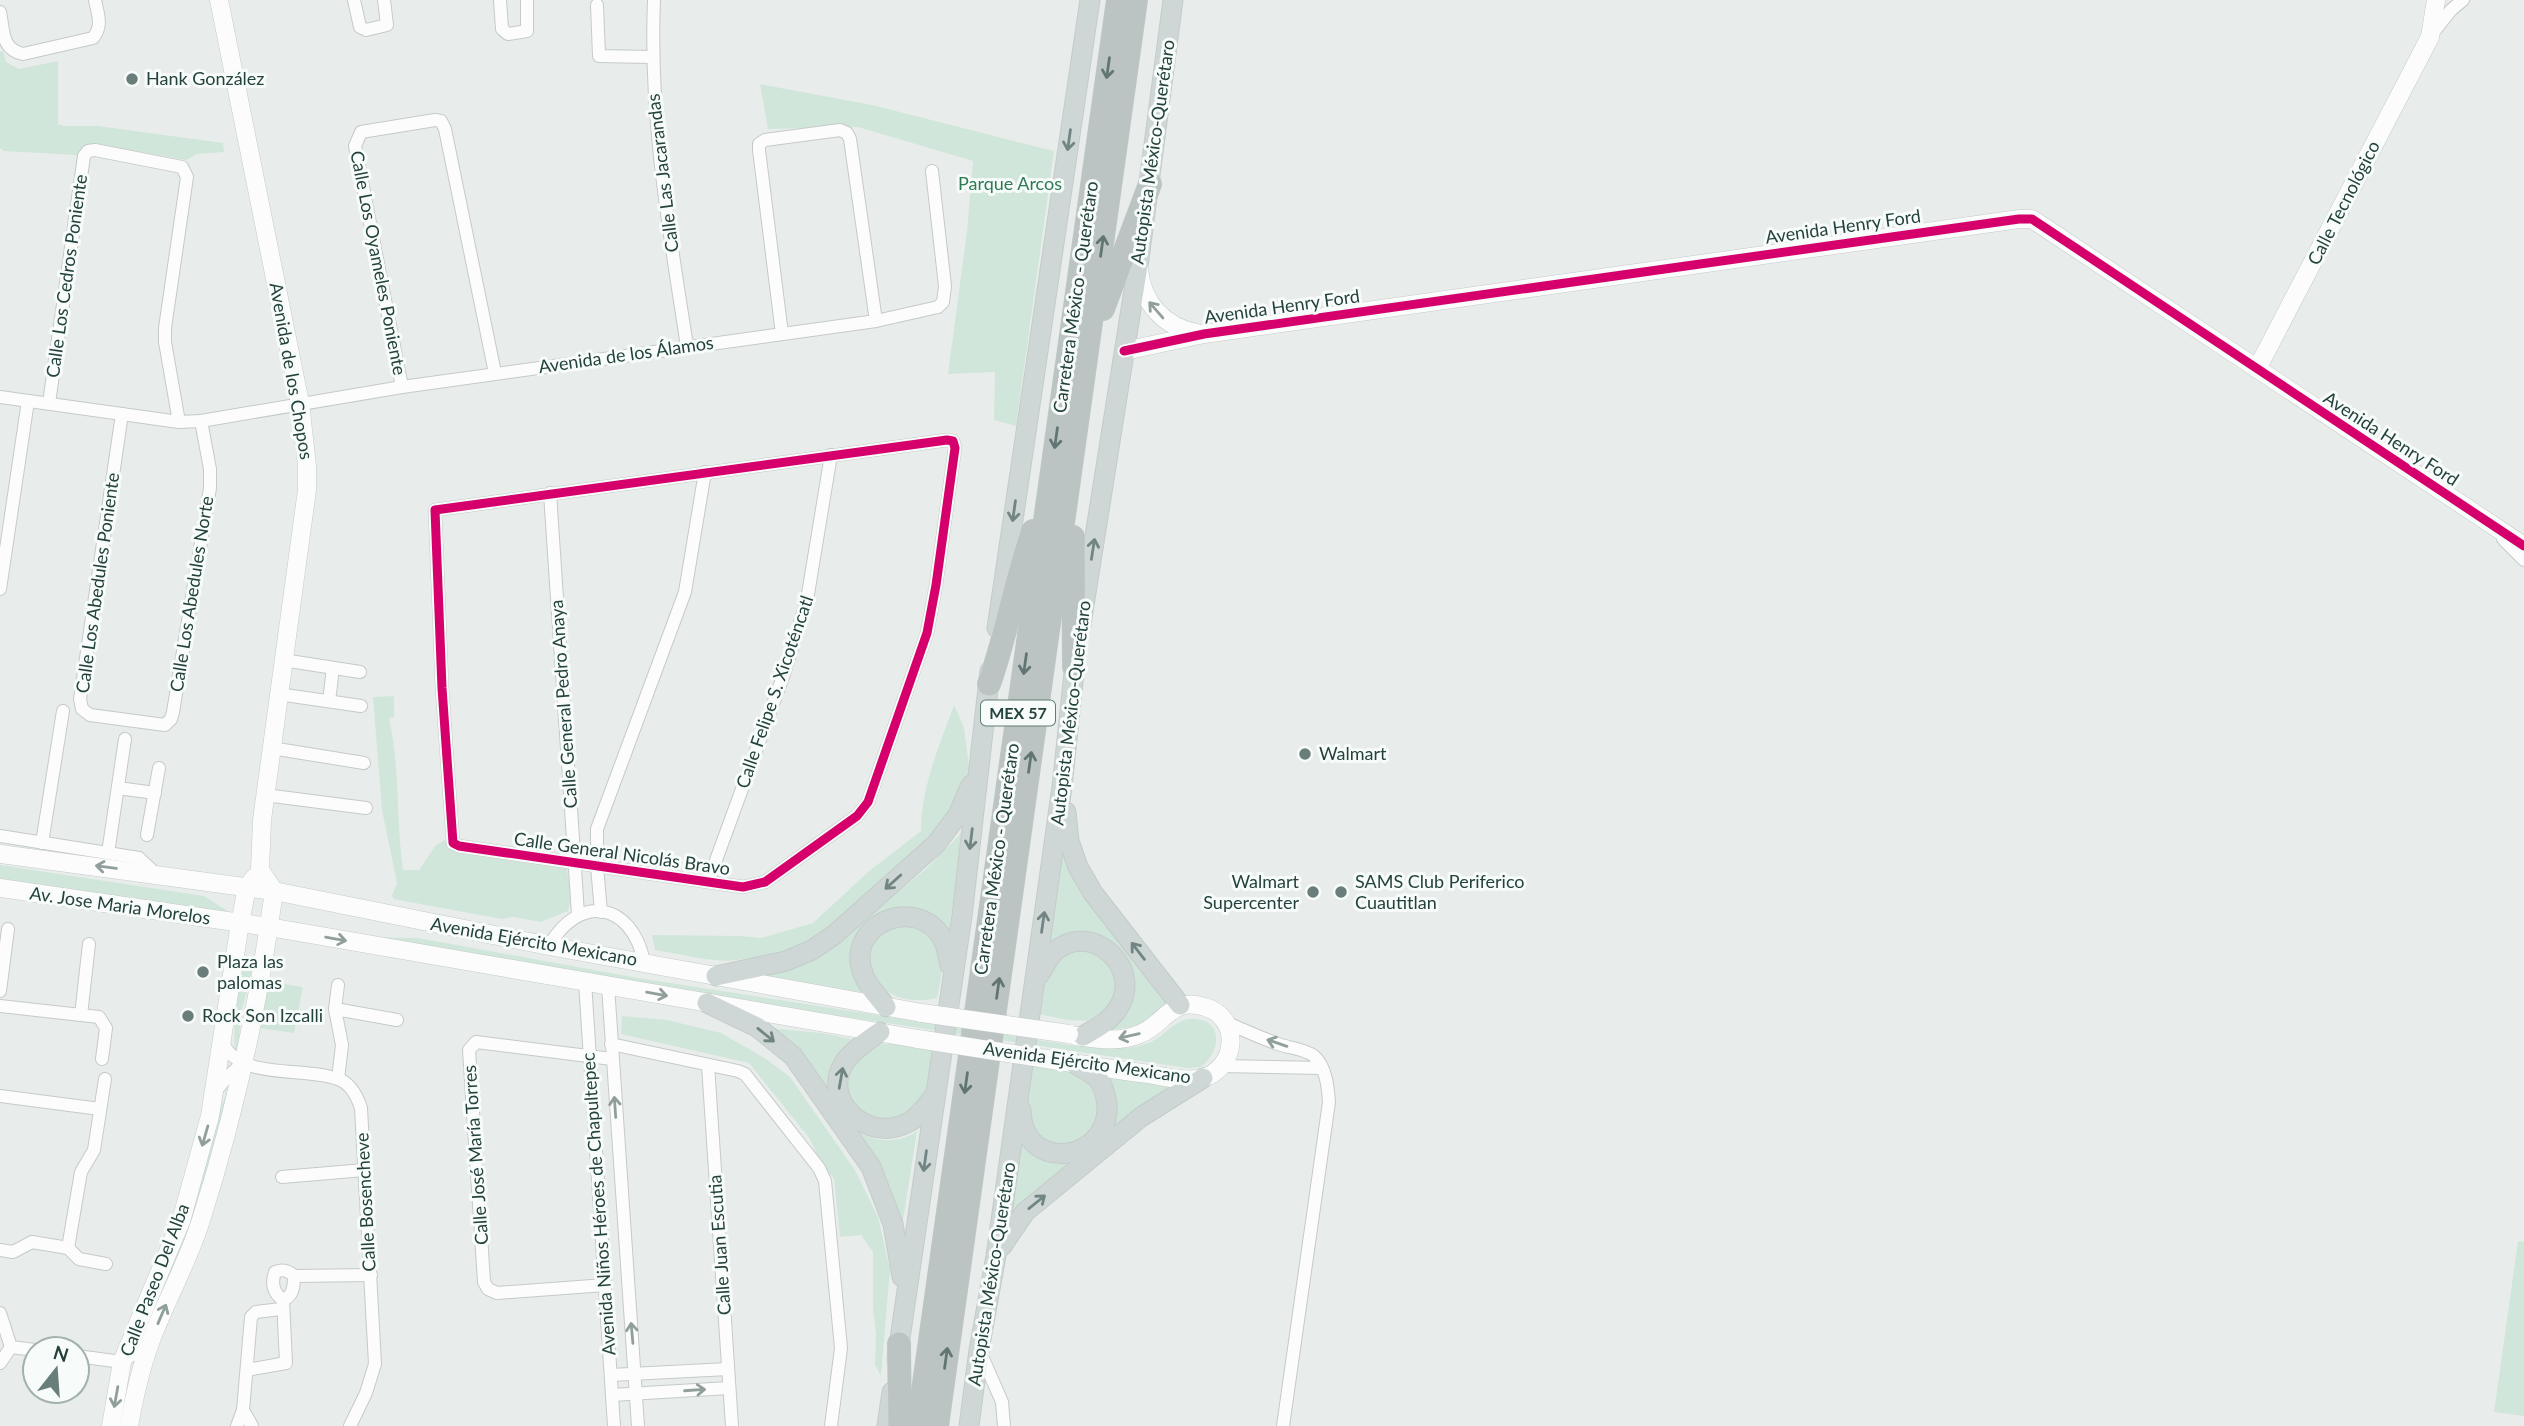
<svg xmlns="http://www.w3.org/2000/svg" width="2524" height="1426" font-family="Lato,sans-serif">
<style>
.green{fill:#d1e6da}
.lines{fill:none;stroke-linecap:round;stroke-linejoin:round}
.street-casing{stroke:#c5cac8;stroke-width:14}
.secondary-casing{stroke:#c3cbc8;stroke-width:19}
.primary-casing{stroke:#c3ccca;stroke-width:21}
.highway-casing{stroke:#c3ccca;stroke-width:24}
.street{stroke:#fcfcfc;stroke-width:12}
.secondary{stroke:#fcfcfc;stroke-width:18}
.primary{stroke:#cfd7d6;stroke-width:19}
.highway{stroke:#bcc4c3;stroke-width:23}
.secondary-bridge-casing{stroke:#c3cbc8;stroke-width:19;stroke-linecap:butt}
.secondary-bridge{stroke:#fcfcfc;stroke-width:18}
.cycleway-casing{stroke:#f7fbf9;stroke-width:13}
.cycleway{stroke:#d6006c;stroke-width:9}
.oneway{stroke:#617673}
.oneway2{stroke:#718582}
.oneway3{stroke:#909f9c}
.poi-dot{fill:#697e7a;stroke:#f7fbf9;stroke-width:2.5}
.labels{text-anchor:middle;stroke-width:6;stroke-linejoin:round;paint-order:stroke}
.shield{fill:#f7fbf9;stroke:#637a75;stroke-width:2}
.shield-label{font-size:16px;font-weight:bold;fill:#24423d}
.poi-label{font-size:18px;fill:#24423d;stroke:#f7fbf9;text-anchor:start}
.street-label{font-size:18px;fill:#24423d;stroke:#f7fbf9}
.park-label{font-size:18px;fill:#2d7a54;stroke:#f7fbf9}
</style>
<rect width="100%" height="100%" fill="#e8edeb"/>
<g class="green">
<polygon points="3,51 6,62 19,69 58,61 58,124 64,126 98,126 223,143 224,152 197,154 186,160 95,144 77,155 4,151 0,148 0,52"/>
<polygon points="760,84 872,105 1054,151 1016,426 994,420 995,372 948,374 967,231 973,161 858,127 768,129"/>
<path d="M394 696V717L389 718C400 766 396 820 403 870H419L436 845 445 840 459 845 567 861C566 881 575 888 568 911L541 922 513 917 502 919 393 899 392 895 397 884 396 878 382 810 373 697Z"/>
<path d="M954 705 964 728 969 766 966 786 934 839 857 906 803 948 771 956 727 961 704 959 655 950 652 935 740 936 761 938 813 923 868 872 921 831C921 787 939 746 954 705Z"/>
<polygon points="963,831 948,940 933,919 868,924 867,993 748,977 864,919 927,868"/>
<path d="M1063 835 1167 1001C1159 1023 1125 1030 1104 1030L1127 1003 1106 942 1046 955Z"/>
<polygon points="0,865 204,896 226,910 227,914 0,883"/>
<path d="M913 924C919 929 932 934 936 941 947 957 941 980 937 998 912 1004 879 998 872 970 869 961 868 952 873 943 877 937 884 931 888 926Z"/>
<path d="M361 937 418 938 638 978 1077 1046C1101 1048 1124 1052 1148 1043 1163 1038 1173 1020 1190 1019 1224 1017 1222 1051 1201 1067L1187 1068 626 984Z"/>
<path d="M1076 949 1097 951C1117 974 1120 981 1109 1010L1087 1021 1068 1020 1037 1014C1041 982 1045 965 1076 949Z"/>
<path d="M245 956 251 960 253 967 241 1013 238 1056 235 1054C233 1023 236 992 240 961Z"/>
<polygon points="266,981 303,987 294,1033 252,1027"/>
<polygon points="622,1016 667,1020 721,1033 766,1059 790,1077 855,1170 878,1217 890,1270 881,1376 875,1365 876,1334 873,1308 873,1252 861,1235 840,1237 834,1178 822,1166 810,1139 749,1063 621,1034"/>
<path d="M757 1027 821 1033 857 1040 840 1055 857 1132C877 1142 899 1144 917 1131L902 1227 876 1164Z"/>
<polygon points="883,1044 898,1044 932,1050 926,1095 917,1115 886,1123 850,1106 845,1076 868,1048"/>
<polygon points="1030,1064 1073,1071 1092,1082 1103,1106 1088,1142 1053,1148 1024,1119"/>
<polygon points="1103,1075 1176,1085 1007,1226 1021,1142 1030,1150 1100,1140"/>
<polygon points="232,1077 203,1200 141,1346 138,1336"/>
<polygon points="2518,1241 2524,1242 2524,1416 2494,1412"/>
</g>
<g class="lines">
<g class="street-casing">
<g id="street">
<polyline points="354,0 360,27 366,30 387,25 384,0"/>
<polyline points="500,0 502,29 508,34 527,31 527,0"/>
<path d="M654 0C649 119 669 229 687 346"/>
<polyline points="597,5 599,56 651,57"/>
<path d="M0 12C4 31 1 49 23 54L93 38C103 26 98 15 95 0"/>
<polyline points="2432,34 2451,10 2463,0"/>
<polyline points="782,334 759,150 759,144 765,140 840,130 847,133 850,139 876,321"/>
<polyline points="402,387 355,146 361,132 435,120 441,121 445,129 495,373"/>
<polyline points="0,397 179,422 201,421 402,387 876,321 938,307 943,302 945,286 932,171"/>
<polyline points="49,403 84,156 88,151 95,150 182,167 187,177 165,328 165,342 179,422"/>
<polyline points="122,414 80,699 82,709 90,715 165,725 171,719 173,712 210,488 210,469 201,421"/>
<polygon points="947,440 953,441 955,448 936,585 927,633 868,802 857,816 765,882 743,887 459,846 453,843 442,688 435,510"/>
<polyline points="550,493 578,914"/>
<polyline points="2503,539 2524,560"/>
<polyline points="0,589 28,401"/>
<polyline points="283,660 360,672"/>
<polyline points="278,694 361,706"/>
<polyline points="329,701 333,668"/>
<polyline points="271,748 364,763"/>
<polyline points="118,788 155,793"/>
<polyline points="265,795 366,808"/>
<polyline points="147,835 159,768"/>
<polyline points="0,836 139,858 156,874"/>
<polyline points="42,843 63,711"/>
<polyline points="108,853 125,739"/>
<polyline points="708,882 784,674 807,600 831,455"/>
<polyline points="601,912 597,866 597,829 685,592 705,472"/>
<path d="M549 946C579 893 632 902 644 962"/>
<polyline points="585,982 614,1426"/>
<polyline points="608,986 638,1426"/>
<polyline points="0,991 8,929"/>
<polyline points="0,1006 99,1017 106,1028 102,1059"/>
<polyline points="335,1009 397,1020"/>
<polyline points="81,1015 89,944"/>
<path d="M1227 1023C1244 1030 1261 1038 1278 1044 1289 1048 1305 1049 1314 1056 1326 1067 1328 1087 1329 1102L1283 1426"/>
<path d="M223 1043C240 1081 304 1066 338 1079 350 1083 357 1096 361 1108L375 1364 366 1393 350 1426"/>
<polyline points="611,1044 738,1071 745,1074 819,1168 825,1181 841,1348 831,1426"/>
<polyline points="708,1065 732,1426"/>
<polyline points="1221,1066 1322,1068"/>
<polyline points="338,1079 342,1045 335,1009 338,985"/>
<polyline points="216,1091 228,1076 242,1064"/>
<polyline points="0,1096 100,1109"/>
<polyline points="282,1177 364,1170"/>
<polyline points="68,1248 81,1172 94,1150 105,1079"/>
<polyline points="0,1250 13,1252 32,1242 68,1248 79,1259 106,1264"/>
<polyline points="605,1285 497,1293 488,1289 484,1282 469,1050 476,1042 612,1059"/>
<path d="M283 1300C273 1293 271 1283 275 1272 283 1269 288 1270 294 1276L371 1275"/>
<polyline points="0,1313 11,1347 0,1363"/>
<polyline points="11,1347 35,1350"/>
<polyline points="981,1354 1002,1402 1004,1426"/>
<polyline points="77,1356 122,1362 150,1342"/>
<path d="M247 1370 286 1363 283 1300C293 1296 294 1287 294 1276"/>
<polyline points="611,1375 728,1369"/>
<polyline points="612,1395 729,1388"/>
<polyline points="243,1410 252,1426"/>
<polyline points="237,1426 243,1410 251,1317 256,1312 281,1309"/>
</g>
</g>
<g class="secondary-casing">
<g id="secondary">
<polyline points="219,0 300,403 307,466 307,490 262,820 260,870 274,891"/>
<path d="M1139 269C1142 303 1164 327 1197 333"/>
<polyline points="1124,351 1204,334 2019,219 2032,219 2524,546"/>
<polyline points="2257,369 2430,37 2436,0"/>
<polyline points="0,854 274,891 549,946 922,1013"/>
<polyline points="0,888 269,927 918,1039"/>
<path d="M1053 1060C1085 1065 1117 1070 1149 1074 1165 1077 1186 1082 1202 1078 1237 1069 1242 1018 1205 1007 1171 996 1165 1024 1140 1034 1119 1043 1097 1039 1076 1036"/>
<polyline points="111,1426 122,1362 181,1221 210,1116 240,923 247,887 254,878"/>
<path d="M129 1426C134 1398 140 1370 150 1343 165 1302 188 1262 201 1220 235 1114 259 1001 274 891"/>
</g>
</g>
<g class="primary-casing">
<g id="primary">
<polyline points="1081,624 1139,259 1173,0"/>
<polyline points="997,628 1090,0"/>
<polyline points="1066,812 1069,841 1078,867 1093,893 1180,1005"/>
<path d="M1039 975C1044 968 1048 958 1054 952 1090 919 1146 968 1117 1010 1109 1022 1095 1029 1083 1036"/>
<polyline points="716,976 786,961 812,950 834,935 936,844 958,815 971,785"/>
<polyline points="707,1003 757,1027 793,1056 871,1167 893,1224 902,1277"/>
<path d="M886 1007C879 997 868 987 864 976 842 925 916 893 943 939 947 947 948 957 950 965"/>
<path d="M880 1032C868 1040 855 1049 846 1060 818 1099 867 1144 907 1123 918 1118 927 1105 934 1096"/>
<path d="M1021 1110C1023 1175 1110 1162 1107 1105 1106 1097 1104 1086 1098 1079 1092 1073 1082 1068 1075 1064"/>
<polyline points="1002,1246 1025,1212 1141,1117 1203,1078"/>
<polyline points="897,1359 962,916 990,671"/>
<polyline points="887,1426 892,1392"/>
<polyline points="969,1426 979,1350 996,1256 1062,787 1076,654"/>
</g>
</g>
<g class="highway-casing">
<g id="highway">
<polyline points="1103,309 1150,184"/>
<polyline points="1073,537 1074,667"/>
<path d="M989 684C1007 634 1015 581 1033 531"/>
<polyline points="899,1344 900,1426"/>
<polyline points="918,1426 1118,0"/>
<polyline points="937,1426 1136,0"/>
</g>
</g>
<use href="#street" class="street"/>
<use href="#secondary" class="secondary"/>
<use href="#primary" class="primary"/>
<use href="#highway" class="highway"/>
<g class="secondary-bridge-casing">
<g id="secondary-bridge">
<polyline points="922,1013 1069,1034"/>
<polyline points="918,1039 1053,1060"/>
</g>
</g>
<use href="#secondary-bridge" class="secondary-bridge"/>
<g class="cycleway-casing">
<g id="cycleway">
<polyline points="1124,351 1204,334 2019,219 2032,219 2524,546"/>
<polygon points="947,440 953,441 955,448 936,585 927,633 868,802 857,816 765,882 743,887 459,846 453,843 442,688 435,510"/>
</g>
</g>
<use href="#cycleway" class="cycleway"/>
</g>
<defs><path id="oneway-shaft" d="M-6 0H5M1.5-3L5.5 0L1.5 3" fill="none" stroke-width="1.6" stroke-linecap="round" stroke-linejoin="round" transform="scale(1.75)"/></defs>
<g class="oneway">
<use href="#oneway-shaft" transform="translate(1108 68) rotate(98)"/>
<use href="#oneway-shaft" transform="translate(1102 246) rotate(-82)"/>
<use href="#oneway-shaft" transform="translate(1056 438) rotate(98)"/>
<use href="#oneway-shaft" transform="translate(1025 664) rotate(98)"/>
<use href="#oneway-shaft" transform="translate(1030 762) rotate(-82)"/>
<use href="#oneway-shaft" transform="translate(998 988) rotate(-82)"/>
<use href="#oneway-shaft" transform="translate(966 1083) rotate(98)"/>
<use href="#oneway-shaft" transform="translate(946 1358) rotate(-82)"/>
</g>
<g class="oneway2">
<use href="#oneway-shaft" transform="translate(1069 140) rotate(98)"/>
<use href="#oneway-shaft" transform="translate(1014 511) rotate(98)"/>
<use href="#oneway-shaft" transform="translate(1093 549) rotate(-81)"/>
<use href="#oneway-shaft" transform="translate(971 839) rotate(97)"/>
<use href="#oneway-shaft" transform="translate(893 882) rotate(138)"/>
<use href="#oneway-shaft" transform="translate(1043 922) rotate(-82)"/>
<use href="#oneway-shaft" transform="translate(1138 951) rotate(-128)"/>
<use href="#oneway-shaft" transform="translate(766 1035) rotate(39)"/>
<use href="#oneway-shaft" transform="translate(841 1078) rotate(-80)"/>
<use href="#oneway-shaft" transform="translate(925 1161) rotate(98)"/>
<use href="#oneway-shaft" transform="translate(1037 1202) rotate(-39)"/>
</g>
<g class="oneway3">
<use href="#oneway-shaft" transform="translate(1156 310) rotate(-131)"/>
<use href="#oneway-shaft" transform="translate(106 867) rotate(-173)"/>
<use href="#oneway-shaft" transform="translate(336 939) rotate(10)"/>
<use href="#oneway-shaft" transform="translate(657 994) rotate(10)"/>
<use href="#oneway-shaft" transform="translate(1129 1036) rotate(167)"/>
<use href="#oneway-shaft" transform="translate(1277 1043) rotate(-161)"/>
<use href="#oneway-shaft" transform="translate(615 1107) rotate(-94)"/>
<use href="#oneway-shaft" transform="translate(205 1136) rotate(106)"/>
<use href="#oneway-shaft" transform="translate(162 1314) rotate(-67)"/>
<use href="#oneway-shaft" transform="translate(632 1333) rotate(-95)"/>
<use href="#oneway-shaft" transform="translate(695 1390) rotate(-4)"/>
<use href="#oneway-shaft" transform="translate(116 1397) rotate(100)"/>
</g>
<g class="poi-dot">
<circle cx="132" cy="79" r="7"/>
<circle cx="1305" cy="754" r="7"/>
<circle cx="1313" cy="892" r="7"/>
<circle cx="1341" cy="892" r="7"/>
<circle cx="203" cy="972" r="7"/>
<circle cx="188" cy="1016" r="7"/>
</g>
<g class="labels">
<rect class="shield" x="981" y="700.5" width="74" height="25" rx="5"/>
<g class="shield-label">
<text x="1018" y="719">MEX 57</text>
</g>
<g class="poi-label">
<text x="146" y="85">Hank González</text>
<text x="1319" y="760">Walmart</text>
<text x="1299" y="888" text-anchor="end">Walmart<tspan x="1299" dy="21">Supercenter</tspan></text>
<text x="1355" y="888">SAMS Club Periferico<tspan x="1355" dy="21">Cuautitlan</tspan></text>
<text x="217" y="968">Plaza las<tspan x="217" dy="21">palomas</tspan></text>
<text x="202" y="1022">Rock Son Izcalli</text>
</g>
<g class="street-label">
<text transform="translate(1153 152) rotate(-82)" y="6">Autopista México-Querétaro</text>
<text transform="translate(663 173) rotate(-97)" y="6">Calle Las Jacarandas</text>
<text transform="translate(2344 203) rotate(-63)" y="6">Calle Tecnológico</text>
<text transform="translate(1843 227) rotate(-8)" y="6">Avenida Henry Ford</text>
<text transform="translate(378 263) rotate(79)" y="6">Calle Los Oyameles Poniente</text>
<text transform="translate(67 276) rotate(-82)" y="6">Calle Los Cedros Poniente</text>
<text transform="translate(1076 297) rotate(-82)" y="6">Carretera México - Querétaro</text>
<text transform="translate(1282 307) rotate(-8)" y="6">Avenida Henry Ford</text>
<text transform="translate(626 355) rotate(-8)" y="6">Avenida de los Álamos</text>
<text transform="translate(291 371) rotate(80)" y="6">Avenida de los Chopos</text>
<text transform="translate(2391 439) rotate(33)" y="6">Avenida Henry Ford</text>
<text transform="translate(98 583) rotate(-82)" y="6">Calle Los Abedules Poniente</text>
<text transform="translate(192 594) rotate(-81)" y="6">Calle Los Abedules Norte</text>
<text transform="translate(775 692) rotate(-71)" y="6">Calle Felipe S. Xicoténcatl</text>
<text transform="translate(564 704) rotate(-94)" y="6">Calle General Pedro Anaya</text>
<text transform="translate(1071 713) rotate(-83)" y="6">Autopista México-Querétaro</text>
<text transform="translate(622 854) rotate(8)" y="6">Calle General Nicolás Bravo</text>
<text transform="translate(997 859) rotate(-82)" y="6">Carretera México - Querétaro</text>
<text transform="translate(120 906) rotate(8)" y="6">Av. Jose Maria Morelos</text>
<text transform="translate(534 942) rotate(10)" y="6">Avenida Ejército Mexicano</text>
<text transform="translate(1087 1063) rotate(8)" y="6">Avenida Ejército Mexicano</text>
<text transform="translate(476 1155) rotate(-94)" y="6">Calle José María Torres</text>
<text transform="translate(366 1202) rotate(-93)" y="6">Calle Bosencheve</text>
<text transform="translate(599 1204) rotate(-94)" y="6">Avenida Niños Héroes de Chapultepec</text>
<text transform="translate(720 1245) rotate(-94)" y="6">Calle Juan Escutia</text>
<text transform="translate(992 1274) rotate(-81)" y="6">Autopista México-Querétaro</text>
<text transform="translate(155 1280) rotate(-69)" y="6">Calle Paseo Del Alba</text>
</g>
<g class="park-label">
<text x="1010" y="190">Parque Arcos</text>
</g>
</g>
<g transform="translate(56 1370) rotate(17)"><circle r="33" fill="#f7fbf9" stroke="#a3b1ae" stroke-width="2"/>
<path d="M0-5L12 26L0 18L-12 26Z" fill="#697e7a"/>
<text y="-10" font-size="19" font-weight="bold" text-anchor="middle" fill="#24423d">N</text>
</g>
</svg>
